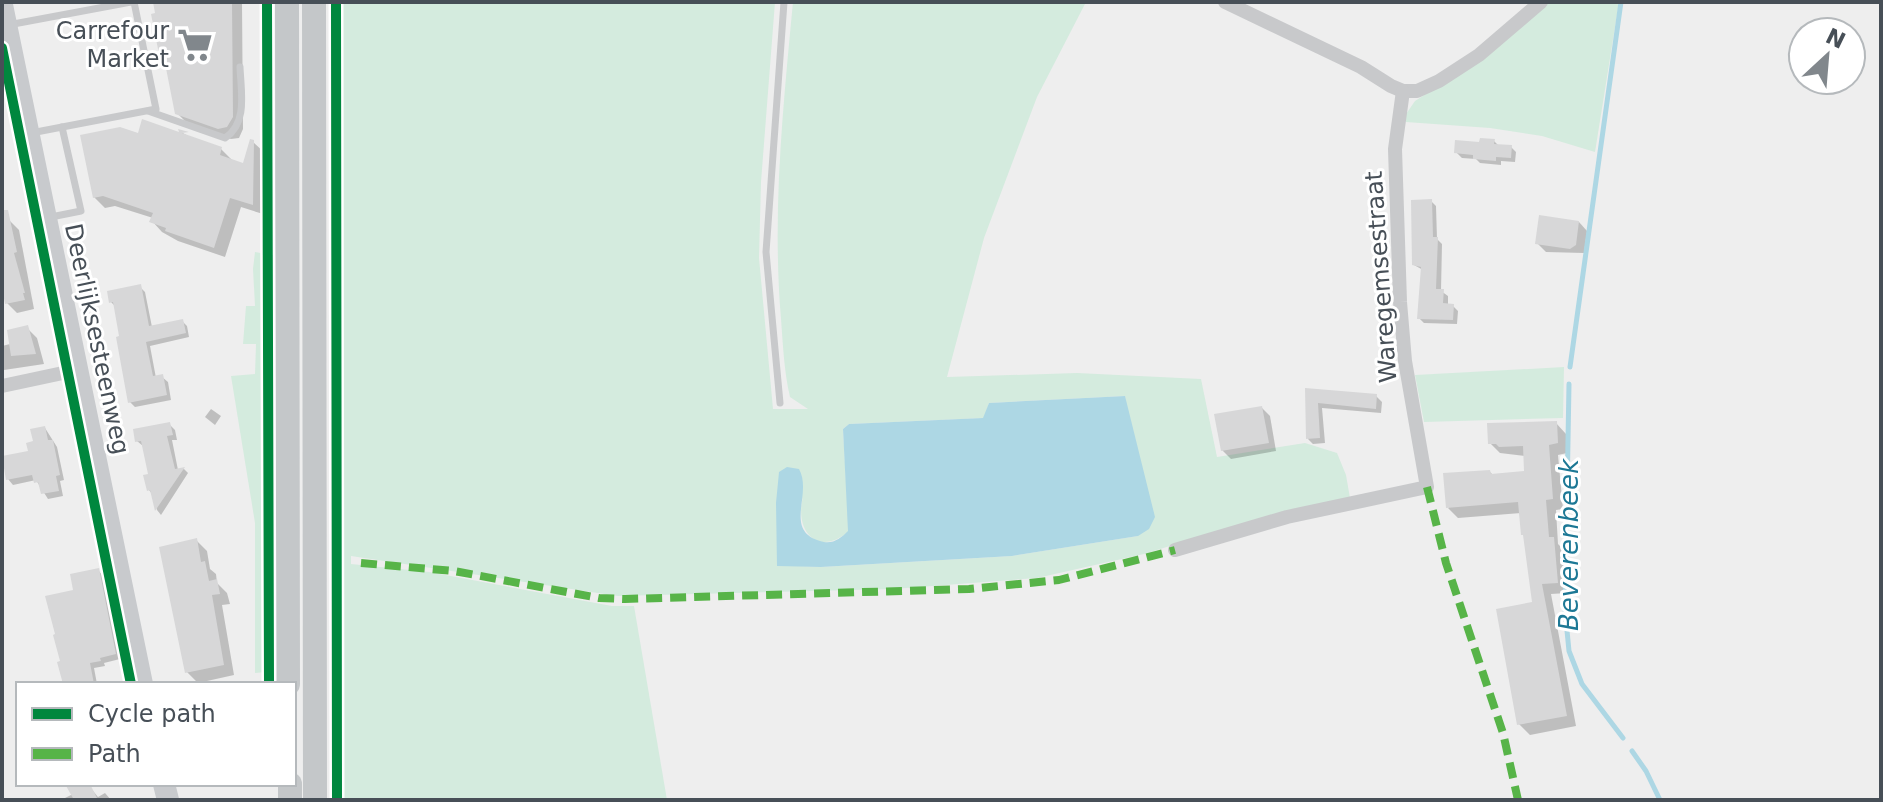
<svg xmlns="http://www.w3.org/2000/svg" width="1883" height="802" font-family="'DejaVu Sans',sans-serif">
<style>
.green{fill:#d4ebde;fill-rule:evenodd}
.water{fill:#add7e4}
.shadow{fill:#0003}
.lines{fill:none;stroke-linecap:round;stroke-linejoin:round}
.stream{stroke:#add7e4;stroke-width:5}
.building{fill:#d7d7d8}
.lane{stroke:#c8c9cb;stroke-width:7}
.street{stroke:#c8c9cb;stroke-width:14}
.secondary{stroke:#c8cacd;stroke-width:22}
.primary{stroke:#c4c7c9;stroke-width:24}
.quiet{stroke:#57b448;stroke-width:8;stroke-dasharray:16 8;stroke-linecap:butt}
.cycleway-casing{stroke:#fff;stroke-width:15}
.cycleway{stroke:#00873e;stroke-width:10}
.labels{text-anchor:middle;stroke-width:6;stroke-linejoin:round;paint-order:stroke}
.poi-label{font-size:24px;fill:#474f57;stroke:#fff;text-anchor:end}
.street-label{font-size:24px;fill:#474f57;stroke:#fff}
.water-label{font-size:26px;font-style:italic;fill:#1d7895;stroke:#fff}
</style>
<rect width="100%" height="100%" fill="#eee"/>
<g class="green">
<path d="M339 2H775L761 182 759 258 773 409H808L790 397C784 371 783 345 781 319 772 212 783 108 793 2H1086L1037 97 984 238 947 377 1077 373 1201 379 1217 457 1305 443 1337 453 1346 475 1350 498 1251 521 1144 554 1037 578 893 589 618 596 351 556V564L429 572 612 606H634L667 800H341ZM1125 396 1138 536 1012 556 821 567 777 565 803 497C794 531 818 558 849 531L843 429 849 424 984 418 989 403Z"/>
<polygon points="1547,2 1619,2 1595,152 1542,136 1490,128 1406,122 1404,117 1415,101 1494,50"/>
<polygon points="255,252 266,254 266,672 255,673 255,523 231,376 255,374 256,344 243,344 246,306 255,306 253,269"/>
<polygon points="1564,367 1563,418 1424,422 1415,375"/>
</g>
<path class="water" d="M1125 396 1155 517 1149 529 1138 536 1012 556 821 567 777 566 776 503 779 472 787 467 799 469C813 494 783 530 820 541 832 545 840 539 848 531L843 429 849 424 983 418 989 403Z"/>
<g class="shadow">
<polygon points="155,2 242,2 243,129 239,138 231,139 189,125 177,113 166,58 161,53"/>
<polygon points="181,132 193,139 221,149 232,160 245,165 253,142 264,152 263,214 241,207 225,257 178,241 162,232 152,221 153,218 115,206 105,208 94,197 139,135 182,135"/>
<polygon points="1494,141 1499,146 1511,147 1516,152 1515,162 1501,161 1501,165 1480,163 1476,159 1462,158 1456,152"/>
<polygon points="1431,201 1436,206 1437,239 1442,244 1441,291 1448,296 1448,306 1453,306 1458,311 1457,324 1424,323 1419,318 1423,270 1414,265"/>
<polygon points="9,220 19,230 34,309 17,313 7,303 2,292 2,221"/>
<polygon points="1579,222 1587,231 1584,253 1546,252 1537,243"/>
<polygon points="140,287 145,292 152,327 182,321 187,326 189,337 150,346 156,378 162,377 168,382 171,400 135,407 130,402 116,307 111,302"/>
<polygon points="27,328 37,338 44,364 4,370 2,379 2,346 10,344"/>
<polygon points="1307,390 1376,396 1382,402 1381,413 1322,408 1325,443 1313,444 1308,439"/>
<polygon points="1262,408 1270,416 1276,451 1231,459 1222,450"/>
<polygon points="211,409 221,416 215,425 205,417"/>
<polygon points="1556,423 1566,434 1567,453 1558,455 1563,509 1556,510 1558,544 1563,549 1567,593 1551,594 1576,726 1530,735 1519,724 1534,604 1521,513 1458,518 1448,508 1490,472 1494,476 1526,473 1525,456 1500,453 1490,443"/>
<polygon points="169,424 175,430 177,440 172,440 178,470 184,469 188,473 161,515 157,510 153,495 149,490 150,476 143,446 137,441"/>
<polygon points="45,428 57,447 64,480 60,481 63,496 48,499 36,480 13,485 8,479 30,453"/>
<polygon points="196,540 207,551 210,569 216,574 217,583 227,593 230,604 222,605 234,675 198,683 187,672"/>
<polygon points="98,570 103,576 120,659 104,663 105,666 94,668 97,684 69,684 76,592"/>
<polygon points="89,786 98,797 105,793 111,800 61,800"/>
</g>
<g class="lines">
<g class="stream">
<polyline points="1570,367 1621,2"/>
<polyline points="1569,384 1565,610 1569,651 1582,684 1623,738"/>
<polyline points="1632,751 1646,771 1660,800"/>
</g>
</g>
<g class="building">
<polygon points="153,2 232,2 233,117 227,127 218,129 175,114 163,53 159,54 151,14 155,13"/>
<polygon points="142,119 179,132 178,129 189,132 182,133 222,147 220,155 243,163 250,139 254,140 253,205 230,198 214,248 165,231 166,228 149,222 153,213 103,196 93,198 80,135 120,127 138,133"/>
<polygon points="1480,138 1495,139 1494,144 1512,145 1511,158 1496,157 1496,161 1473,159 1473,155 1454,153 1455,140 1479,142"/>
<polygon points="1432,199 1433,237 1438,237 1436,289 1444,289 1443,303 1454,304 1453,320 1417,319 1421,267 1412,265 1411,200"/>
<polygon points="2,210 8,210 17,252 14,253 25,293 23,293 25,300 5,304 2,288"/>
<polygon points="1539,215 1579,221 1576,245 1570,249 1535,244"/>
<polygon points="141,284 149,326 183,319 186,333 146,342 153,376 163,374 167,395 128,403 116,337 119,336 113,302 109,303 107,291"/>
<polygon points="28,325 36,354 11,356 7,330"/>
<polygon points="1305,388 1377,394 1376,409 1318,403 1320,438 1306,439"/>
<polygon points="1262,406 1269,443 1221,451 1214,414"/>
<polygon points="1557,421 1558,443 1549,445 1553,499 1546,500 1549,537 1554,537 1558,583 1542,584 1567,716 1517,725 1496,609 1532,602 1523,535 1521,535 1518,502 1446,508 1443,473 1490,470 1491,474 1524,471 1523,446 1499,447 1496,444 1488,444 1487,423"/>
<polygon points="170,422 173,435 167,436 175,469 185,467 155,511 150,490 147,491 143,475 148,474 141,441 135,442 133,429"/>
<polygon points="45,426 48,440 53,440 60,475 56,476 59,491 41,494 38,482 34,483 32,475 6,480 2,456 28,451 26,443 33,441 30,429"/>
<polygon points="197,538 201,562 205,561 209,581 217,579 220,594 212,595 224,665 185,673 159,547"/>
<polygon points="99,568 116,654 100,658 101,661 90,663 94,684 63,684 57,662 60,661 53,635 55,634 45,596 73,590 70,574"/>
<polygon points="65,784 90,784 98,800 74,800"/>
</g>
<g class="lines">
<g class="lane">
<polyline points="8,25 131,2"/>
<path d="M148 111 225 138C248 123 241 92 240 67"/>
<polyline points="31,133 156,109 134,2"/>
<polyline points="51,217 81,211 62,127"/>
<polyline points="780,403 766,252 784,2"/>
</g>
<g class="street">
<polyline points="1225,2 1361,67 1391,86 1403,91 1417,91 1439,81 1479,55 1541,2"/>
<polyline points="2,386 77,370"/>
<polyline points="1175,550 1287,517 1427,487 1405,361 1400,302 1395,149 1403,91"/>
</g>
<g class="secondary">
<polyline points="2,5 142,684"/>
<polyline points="164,784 168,800"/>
</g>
<g class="primary">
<polyline points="287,2 288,684"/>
<polyline points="314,2 315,800"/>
<polyline points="290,784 290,800"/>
</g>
<g class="quiet">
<polyline points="1427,487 1446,563 1503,733 1518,800"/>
<polyline points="361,563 454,571 599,598 625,599 969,589 1059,580 1175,550"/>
</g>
<g class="cycleway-casing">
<g id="cycleway">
<polyline points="267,2 269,684"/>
<polyline points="336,2 337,800"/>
<polyline points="2,48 131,684"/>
</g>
</g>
<use href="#cycleway" class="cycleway"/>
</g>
<defs>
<g id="supermarket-bare" transform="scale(2.76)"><path d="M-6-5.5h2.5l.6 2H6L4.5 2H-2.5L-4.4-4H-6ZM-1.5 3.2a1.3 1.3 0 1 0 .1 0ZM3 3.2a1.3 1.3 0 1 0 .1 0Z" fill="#81878c" stroke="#fff" stroke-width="2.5" paint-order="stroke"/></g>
</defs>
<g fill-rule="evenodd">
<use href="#supermarket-bare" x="195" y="45"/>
</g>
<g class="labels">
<g class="poi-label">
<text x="169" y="39">Carrefour<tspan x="169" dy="28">Market</tspan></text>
</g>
<g class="street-label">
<text transform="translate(1381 277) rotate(-94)" y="8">Waregemsestraat</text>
<text transform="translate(97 339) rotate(78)" y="8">Deerlijksesteenweg</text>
</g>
<g class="water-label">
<text transform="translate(1569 545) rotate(-90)" y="9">Beverenbeek</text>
</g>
</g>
<rect width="1883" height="802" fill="none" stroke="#474f57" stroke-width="8"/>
<rect x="16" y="682" width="280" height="104" fill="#ffffff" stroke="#b5b9bc" stroke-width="2"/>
<rect x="32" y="708" width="40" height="12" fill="#00873e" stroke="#b5b9bc" stroke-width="2"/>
<text x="88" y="722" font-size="24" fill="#474f57">Cycle path</text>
<rect x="32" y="748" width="40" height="12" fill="#57b448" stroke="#b5b9bc" stroke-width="2"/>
<text x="88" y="762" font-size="24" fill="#474f57">Path</text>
<g transform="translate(1827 56) rotate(26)"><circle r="38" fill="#ffffff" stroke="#b5b9bc" stroke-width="2"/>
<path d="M0-6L14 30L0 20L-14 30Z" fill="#81878c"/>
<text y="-12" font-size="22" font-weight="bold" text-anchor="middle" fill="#474f57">N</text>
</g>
</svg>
